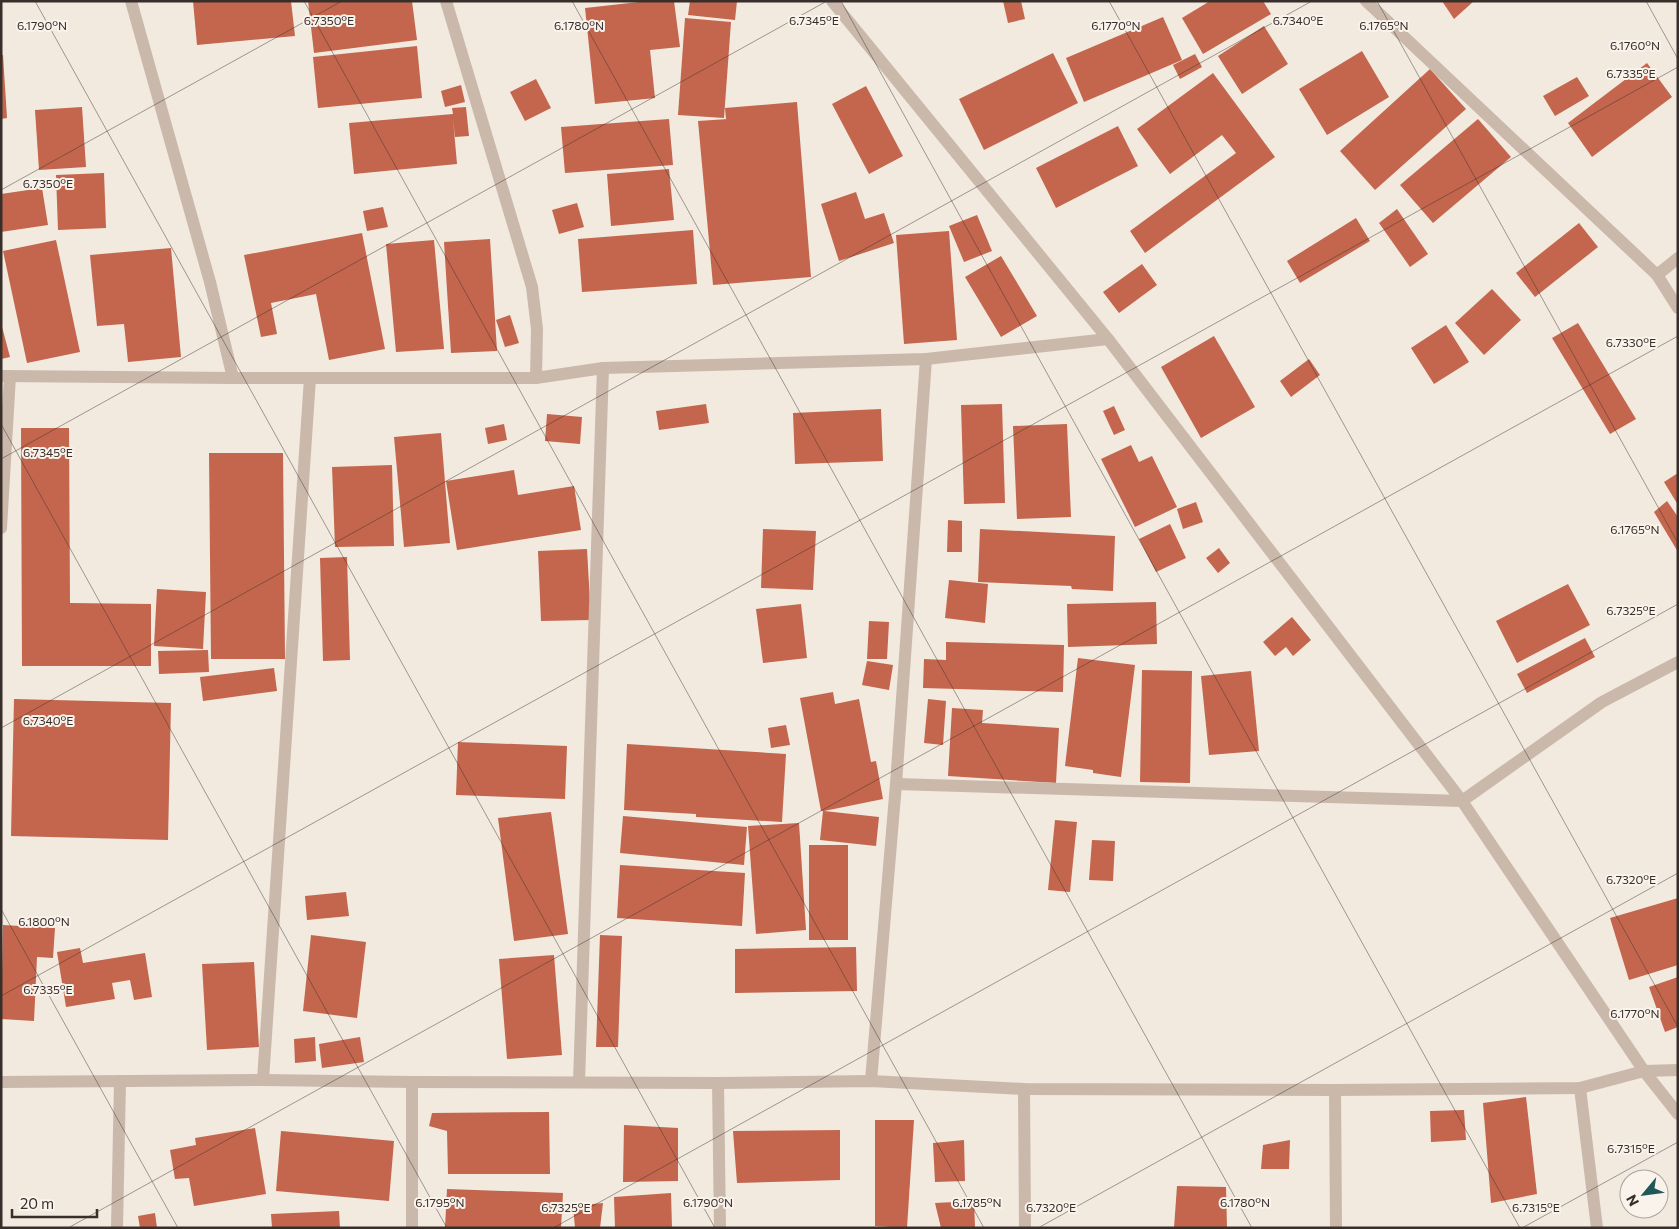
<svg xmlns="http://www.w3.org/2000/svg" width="1679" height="1229" font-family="Commissioner,sans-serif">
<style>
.building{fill:#c3664d}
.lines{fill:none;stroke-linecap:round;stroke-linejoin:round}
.minor{stroke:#cab8ab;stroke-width:12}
.ticks{fill:none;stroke:#382e2a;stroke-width:1;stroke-opacity:0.45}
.ticks-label{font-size:12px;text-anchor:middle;fill:#382e2a;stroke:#faf3ec;stroke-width:4;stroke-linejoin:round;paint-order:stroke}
</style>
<rect width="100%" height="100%" fill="#f2e9df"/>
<g class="building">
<polygon points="193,1 291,1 295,36 197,45"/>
<polygon points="308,1 412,1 417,40 314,53"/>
<polygon points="648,1 674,1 680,47 650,50 655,98 595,104 585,8"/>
<polygon points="690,1 737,1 735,20 688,15"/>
<polygon points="1003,1 1021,1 1025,19 1008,23"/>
<polygon points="1210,1 1263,1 1271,14 1203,54 1182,18"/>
<polygon points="1442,1 1474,1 1454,19"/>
<polygon points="1163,17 1182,60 1084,102 1066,58"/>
<polygon points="685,18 731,22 724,118 678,115"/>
<polygon points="1264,26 1288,64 1242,94 1218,56"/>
<polygon points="417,46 422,98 318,108 313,57"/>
<polygon points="1362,51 1389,97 1327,135 1299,89"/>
<polygon points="1053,53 1078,103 984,150 959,99"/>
<polygon points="1195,54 1202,67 1180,79 1173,65"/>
<polygon points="1,55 3,55 7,118 1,119"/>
<polygon points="1647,63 1672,97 1592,157 1568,123"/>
<polygon points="1430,69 1466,109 1375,190 1340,151"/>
<polygon points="1213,73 1275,157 1145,253 1130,231 1236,153 1222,135 1170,174 1137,129"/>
<polygon points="1577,77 1589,96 1555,116 1543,96"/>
<polygon points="536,79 551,108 525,121 510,92"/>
<polygon points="461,85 465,102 445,107 441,91"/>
<polygon points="866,86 903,156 869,174 832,104"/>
<polygon points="797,102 811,277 713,285 698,121 728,119 726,119 725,108"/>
<polygon points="82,107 86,167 39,170 35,110"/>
<polygon points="466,107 469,136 455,137 453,119 457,164 354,174 349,123 453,114 452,108"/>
<polygon points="669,119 673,165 565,173 561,127"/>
<polygon points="1478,119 1511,157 1433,223 1400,185"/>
<polygon points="1118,126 1138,166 1056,208 1036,168"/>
<polygon points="669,169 674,220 611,226 607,174"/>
<polygon points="104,173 106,228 58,230 56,175"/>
<polygon points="42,188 48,225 1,232 1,194"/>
<polygon points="856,192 865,219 884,213 894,243 839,261 821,204"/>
<polygon points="577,203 584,227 559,234 552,210"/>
<polygon points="383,207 388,227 367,231 363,211"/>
<polygon points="1397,209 1428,254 1410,267 1379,223"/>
<polygon points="977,215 992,251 964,262 949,226"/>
<polygon points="1356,218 1370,241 1300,283 1287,261"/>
<polygon points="1579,223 1598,247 1535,297 1516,273"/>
<polygon points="693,230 697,284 582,292 578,239"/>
<polygon points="949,231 957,340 904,344 896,235"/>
<polygon points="362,233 385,349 329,360 316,294 271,303 277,334 261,337 244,255"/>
<polygon points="490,239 497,351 451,353 444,242"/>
<polygon points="56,240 80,352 27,363 3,251"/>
<polygon points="434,240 444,349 396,352 386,244"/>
<polygon points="171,248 181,357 128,362 124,324 97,326 90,255"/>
<polygon points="1001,256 1037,316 1001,337 965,277"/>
<polygon points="1142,264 1157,285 1119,313 1103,292"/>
<polygon points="1492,289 1521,320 1484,355 1455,323"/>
<polygon points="510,315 519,343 505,347 496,320"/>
<polygon points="1,323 10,357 1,359"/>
<polygon points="1578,323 1636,419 1610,434 1552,338"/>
<polygon points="1446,325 1469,362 1434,384 1411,348"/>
<polygon points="1214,336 1255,407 1201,438 1161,367"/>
<polygon points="1309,359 1320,375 1291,397 1280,381"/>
<polygon points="706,404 709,423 659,430 656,411"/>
<polygon points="1002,404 1005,503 964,504 961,405"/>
<polygon points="1114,406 1125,430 1114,435 1103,411"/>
<polygon points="881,409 883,461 795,464 793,413"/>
<polygon points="547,414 582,417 580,444 545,441"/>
<polygon points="504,424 507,440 488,444 485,428"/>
<polygon points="1067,424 1071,517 1017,519 1013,426"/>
<polygon points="21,428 69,428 70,603 151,604 151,666 22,666"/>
<polygon points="441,433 450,543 404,547 394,437"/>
<polygon points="1131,445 1139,462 1152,456 1177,507 1135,527 1101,459"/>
<polygon points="209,453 283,453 285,659 211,659"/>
<polygon points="392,465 394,546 335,547 332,467"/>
<polygon points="514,470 518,495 574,486 581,530 457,550 446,481"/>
<polygon points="1678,473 1678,505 1664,482"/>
<polygon points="1667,501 1678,517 1678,552 1654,512"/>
<polygon points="1196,502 1203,522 1183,529 1177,509"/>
<polygon points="948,520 962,521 962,552 947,552"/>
<polygon points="1170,524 1186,558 1156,572 1139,539"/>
<polygon points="763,529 816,531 813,590 761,588"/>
<polygon points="980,529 1115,536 1113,591 1072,589 1071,586 978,582"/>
<polygon points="1219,548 1230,563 1218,573 1206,558"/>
<polygon points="587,549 591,620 541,621 538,551"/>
<polygon points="347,557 350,660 323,661 320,558"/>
<polygon points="949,580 988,584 985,623 945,618"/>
<polygon points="1568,584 1590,625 1517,663 1496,621"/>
<polygon points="157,589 206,592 203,649 154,646"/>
<polygon points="1156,602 1157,644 1068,647 1067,604"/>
<polygon points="801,604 807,658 763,663 756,609"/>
<polygon points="1292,617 1311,640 1293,656 1286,647 1275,656 1263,642"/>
<polygon points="869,621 889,622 887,659 867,659"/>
<polygon points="1585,638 1595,657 1527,693 1517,674"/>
<polygon points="946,642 1064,645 1063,692 923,688 924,659 946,660"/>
<polygon points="208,650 209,672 159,674 158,651"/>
<polygon points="1078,658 1135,665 1121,777 1093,773 1093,770 1065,766"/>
<polygon points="867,661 893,665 889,690 862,685"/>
<polygon points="274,668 277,691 203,701 200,677"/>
<polygon points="1142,670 1192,671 1190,783 1140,782"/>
<polygon points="1251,671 1259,751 1209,755 1201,676"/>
<polygon points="833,692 835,704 859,699 871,762 876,761 883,799 824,811 879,817 876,846 820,840 823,811 821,811 800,698"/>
<polygon points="14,699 171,703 168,840 11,836"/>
<polygon points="928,699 946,701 943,745 924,743"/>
<polygon points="952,708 983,710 982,723 1059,728 1056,783 948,776"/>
<polygon points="786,725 790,745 771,748 768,728"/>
<polygon points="458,742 567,746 565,799 456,795"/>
<polygon points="627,744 786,754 782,822 696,817 696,814 624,810"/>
<polygon points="551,812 568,934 514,941 498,818"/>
<polygon points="623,816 747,827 744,865 620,853"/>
<polygon points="1055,820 1077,822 1070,892 1048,890"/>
<polygon points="799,823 806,930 756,934 748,826"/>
<polygon points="1092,840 1115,841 1113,881 1089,880"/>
<rect x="809" y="845" width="39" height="95"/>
<polygon points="620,865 745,873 742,926 617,918"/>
<polygon points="346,892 349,916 307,920 305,896"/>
<polygon points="1678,898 1678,965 1629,980 1610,918"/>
<polygon points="3,925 55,928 53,958 37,957 34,1021 1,1019"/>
<polygon points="311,935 366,942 357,1018 303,1011"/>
<polygon points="600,935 622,936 618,1047 596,1047"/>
<polygon points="856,947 857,991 735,993 735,949"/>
<polygon points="80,948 83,963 145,953 152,997 134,1000 130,980 112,983 115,999 66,1007 57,952"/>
<polygon points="554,955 562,1055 507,1059 499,959"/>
<polygon points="254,962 259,1047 207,1050 202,964"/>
<polygon points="1678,977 1678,1027 1665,1032 1649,987"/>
<polygon points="315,1037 316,1061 295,1063 294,1039"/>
<polygon points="360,1037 364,1062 322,1068 319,1044"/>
<polygon points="1526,1097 1537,1194 1491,1203 1483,1103"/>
<polygon points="1464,1110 1466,1140 1431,1142 1430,1111"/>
<polygon points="549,1112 550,1174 448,1174 447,1131 429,1126 432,1113"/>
<polygon points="875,1120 914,1120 907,1228 875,1226"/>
<polygon points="624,1125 678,1128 678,1181 623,1182"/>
<polygon points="255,1128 266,1194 194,1206 189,1178 175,1179 170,1150 196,1145 195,1138"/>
<polygon points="840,1130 840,1180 737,1183 733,1131"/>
<polygon points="281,1131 394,1141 389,1201 276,1191"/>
<polygon points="964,1140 965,1181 935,1182 933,1143"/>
<polygon points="1290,1140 1289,1169 1261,1169 1263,1145"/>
<polygon points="1177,1186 1226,1187 1227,1228 1174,1228"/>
<polygon points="447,1189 563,1193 561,1228 445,1228"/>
<polygon points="671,1193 672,1228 615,1228 614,1197"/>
<polygon points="974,1201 975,1227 941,1228 935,1203"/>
<polygon points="603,1203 600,1228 575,1228 573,1206"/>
<polygon points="339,1211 340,1228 272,1228 271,1214"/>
<polygon points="155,1213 157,1228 140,1228 138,1216"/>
</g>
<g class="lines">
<g class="minor">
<polyline points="131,1 210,282 233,378"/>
<polyline points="446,1 532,287 537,329 536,378"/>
<polyline points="832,1 1108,339 1462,801 1644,1071 1678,1114"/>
<polyline points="1366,1 1657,275 1678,308"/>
<polyline points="1657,275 1678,258"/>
<polyline points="1,376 233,378 536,378 603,368 926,359 1108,339"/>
<polyline points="1,528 10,376"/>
<polyline points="896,784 1462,801 1602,702 1678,662"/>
<polyline points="263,1080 310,378"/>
<polyline points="871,1081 896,784 926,359"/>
<polyline points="1,1082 263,1080 412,1082 718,1083 871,1081 1024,1089 1335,1090 1580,1088 1644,1071 1678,1070"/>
<polyline points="412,1082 412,1228"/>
<polyline points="579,1082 603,368"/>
<polyline points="718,1083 720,1228"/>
<polyline points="1580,1088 1597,1228"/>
<polyline points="1024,1089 1025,1228"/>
<polyline points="1335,1090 1336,1228"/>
<polyline points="117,1228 120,1081"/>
</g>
</g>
<path class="ticks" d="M35 1 715 1228M304 1 984 1228M572 1 1252 1228M841 1 1520 1228M1109 1 1678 1027M1377 1 1678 543M1646 1 1678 59M1 190 342 1M1 424 447 1228M1 459 827 1M1 728 1312 1M1 909 178 1228M1 996 1678 67M68 1228 1678 336M553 1228 1678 604M1038 1228 1678 873M1522 1228 1678 1142"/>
<g class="ticks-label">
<text x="329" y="25">6.7350°E</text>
<text x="814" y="25">6.7345°E</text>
<text x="1298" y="25">6.7340°E</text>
<text x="42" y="30">6.1790°N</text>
<text x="579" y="30">6.1780°N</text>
<text x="1116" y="30">6.1770°N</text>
<text x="1384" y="30">6.1765°N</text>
<text x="1635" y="50">6.1760°N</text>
<text x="1631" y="78">6.7335°E</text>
<text x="48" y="188">6.7350°E</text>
<text x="1631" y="347">6.7330°E</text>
<text x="48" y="457">6.7345°E</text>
<text x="1635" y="534">6.1765°N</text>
<text x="1631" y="615">6.7325°E</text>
<text x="48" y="725">6.7340°E</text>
<text x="1631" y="884">6.7320°E</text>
<text x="44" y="926">6.1800°N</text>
<text x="48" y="994">6.7335°E</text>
<text x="1635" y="1018">6.1770°N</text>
<text x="1631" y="1153">6.7315°E</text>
<text x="440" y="1207">6.1795°N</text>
<text x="708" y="1207">6.1790°N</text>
<text x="977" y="1207">6.1785°N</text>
<text x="1245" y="1207">6.1780°N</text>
<text x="566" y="1212">6.7325°E</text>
<text x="1051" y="1212">6.7320°E</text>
<text x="1536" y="1212">6.7315°E</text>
</g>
<rect width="1679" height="1229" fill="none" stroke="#382e2a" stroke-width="5"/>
<g transform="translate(1644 1194) rotate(241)"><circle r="24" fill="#faf3ec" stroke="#aca49e"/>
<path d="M0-4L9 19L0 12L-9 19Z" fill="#205759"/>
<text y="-8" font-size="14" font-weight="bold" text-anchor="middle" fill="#382e2a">N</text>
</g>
<path d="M12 1209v8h85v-8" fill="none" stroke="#382e2a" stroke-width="2.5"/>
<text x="20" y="1209" font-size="15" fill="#382e2a" stroke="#faf3ec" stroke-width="4" paint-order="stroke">20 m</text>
</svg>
